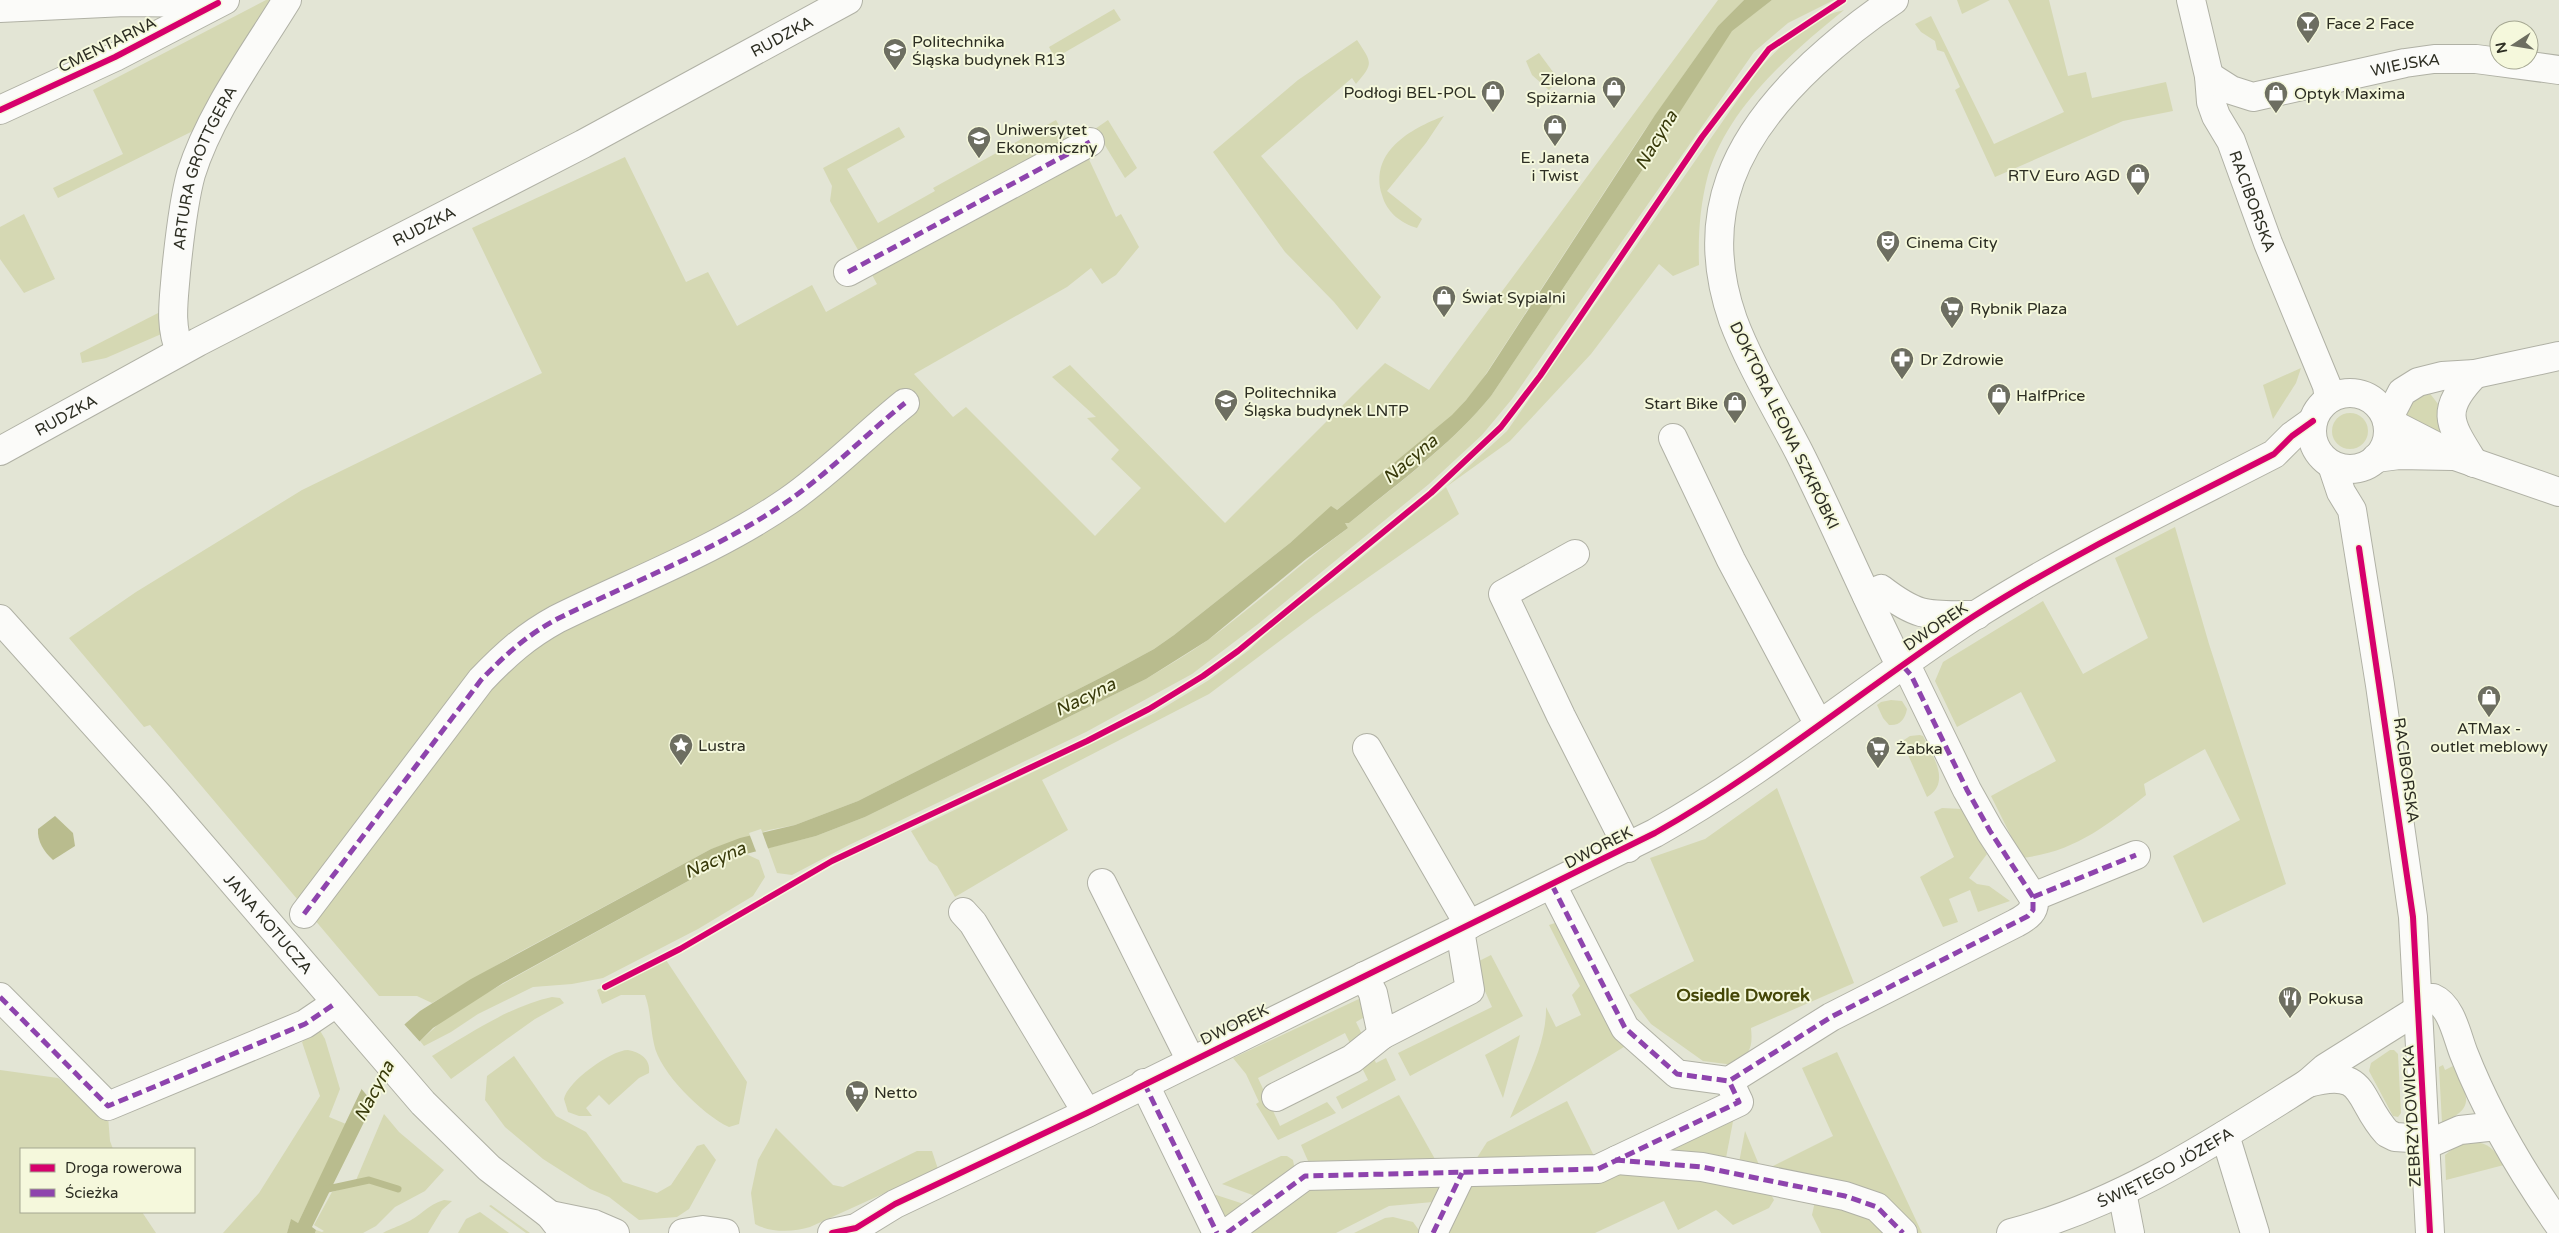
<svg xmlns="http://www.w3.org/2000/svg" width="2559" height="1233" font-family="'Varela Round',sans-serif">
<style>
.green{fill:#d5d8b3}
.water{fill:#b9bc8e}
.pier{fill:#e3e5d5}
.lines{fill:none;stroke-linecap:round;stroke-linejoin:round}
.stream{stroke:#b9bc8e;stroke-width:7}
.minor-casing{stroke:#b0b1a5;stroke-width:30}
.major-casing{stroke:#b0b1a5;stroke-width:30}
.minor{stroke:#fbfbf9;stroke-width:28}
.major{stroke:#fbfbf9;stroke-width:28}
.quiet{stroke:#8e44ad;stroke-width:5;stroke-dasharray:10 5;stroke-linecap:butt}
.cycleway-casing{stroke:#f5f8dc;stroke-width:9}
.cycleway{stroke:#d6006c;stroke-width:6}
.labels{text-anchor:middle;stroke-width:4;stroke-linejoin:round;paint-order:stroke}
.poi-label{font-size:16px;fill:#2d2e23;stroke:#f5f8dc;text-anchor:start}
.street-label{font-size:16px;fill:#2d2e23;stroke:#f5f8dc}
.water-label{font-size:18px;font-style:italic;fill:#373909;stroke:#f5f8dc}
.neighbourhood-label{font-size:18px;font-weight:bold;fill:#444606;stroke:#f5f8dc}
</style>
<rect width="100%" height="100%" fill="#e3e5d5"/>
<g class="green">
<polygon points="266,0 281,0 199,128 58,198 53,188 123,154 93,90"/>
<polygon points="1718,0 1744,0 1718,26 1642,134 1478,386 1452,416 1338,509 1336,511 1332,507 1290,543 1174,635 1154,649 1108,674 858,801 795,825 769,830 711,849 516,954 432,1003 417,996 379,996 150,725 144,727 69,638 136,592 302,490 542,373 472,228 625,157 686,282 708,272 737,326 812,285 826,312 877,284 871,273 1086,153 1116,217 1121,214 1139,247 1116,275 1102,284 1091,268 1067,287 914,374 953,417 966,407 1095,536 1141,488 1111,459 1119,450 1087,418 1096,417 1052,377 1070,365 1225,523 1385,363 1429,390"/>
<path d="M1772 0H1834L1788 23 1754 52 1512 399 1482 435 1429 484 1258 624 1192 674 1086 732 849 845 792 875 777 873 768 848 816 836 865 817 1146 679C1167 666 1188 654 1208 640 1256 605 1300 564 1348 528L1345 523H1349C1399 483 1451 445 1491 396L1653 154 1732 30Z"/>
<polygon points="1957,0 1990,0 1962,14"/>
<polygon points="2008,0 2049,0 2068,76 2086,72 2092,98 2166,82 2173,111 2123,121 1995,177 1955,90 1960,87 1944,52 1937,50 1935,41 1921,32 1915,24 1931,16 1994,144 2064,112"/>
<polygon points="1114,9 1121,20 1055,58 1049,47"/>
<path d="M1844 10C1791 53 1728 107 1708 175 1700 205 1698 235 1699 265L1673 276 1659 264 1591 354 1510 441 1446 487 1459 514 1313 616 1209 694 1042 780 1068 830 955 897 937 866 929 861 911 831 1155 713 1209 680 1249 650 1275 625 1332 582 1446 487 1507 431 1757 72C1779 46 1809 18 1844 10Z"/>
<path d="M1357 40C1372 63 1374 63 1356 84L1352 78 1261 156 1381 297 1357 330 1334 302 1285 252 1213 152 1298 80Z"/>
<polygon points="1539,53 1559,80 1549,90 1532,75 1526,61"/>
<path d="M1444 116 1426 143 1387 191 1422 219 1417 228C1401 223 1387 213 1382 195 1369 152 1410 129 1444 116Z"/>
<polygon points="1056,120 1066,138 861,255 830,201 832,186 823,168 899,127 905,137 847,169 878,223 935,191 933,188"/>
<polygon points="1108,120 1137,168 1125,178 1095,129"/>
<polygon points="24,214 55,279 24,293 0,259 0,227"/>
<polygon points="162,311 166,332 106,358 82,363 80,353"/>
<polygon points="2301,368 2296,383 2273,419 2263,385"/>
<polygon points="2428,391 2438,404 2437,417 2441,435 2402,414 2411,403"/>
<circle cx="2350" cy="431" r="18"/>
<path d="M2175 527 2209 644 2286 884 2203 923 2173 856 2240 820 2205 749 2144 784 2146 795C2106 826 2074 852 2022 858L1991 796 2056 761 2021 692 1957 727 1935 681 1943 662 2043 601 2083 674 2148 638 2115 558Z"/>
<path d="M1891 700 1902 701 1907 709C1905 719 1900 726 1889 725L1883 718 1877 705 1881 702Z"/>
<path d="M1920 735 1923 736C1932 755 1952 782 1927 797L1904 746V740L1910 736Z"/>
<path d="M1777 788 1854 983 1751 1028C1753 1048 1750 1054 1734 1065L1703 1061 1651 1024 1629 995 1694 961 1650 858 1705 839Z"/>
<polygon points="1942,808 1962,809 1987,854 1969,878 1977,884 1989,886 2010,901 1978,912 1970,890 1949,899 1958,922 1943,927 1920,877 1954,857 1934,812"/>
<polygon points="746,854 759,860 765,877 753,896 698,929 603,978 572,984 533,987 478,1014 451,1032 424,1046 420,1041 443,1020 481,996 719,864"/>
<path d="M1561 921 1627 1045 1510 1118C1524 1084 1547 1045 1546 1007L1556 1027 1581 1015 1572 995 1580 986 1549 925Z"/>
<polygon points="1491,955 1523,1016 1410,1076 1398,1053 1492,1007 1473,964"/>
<path d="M664 957 747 1082 739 1124 729 1127C703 1115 659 1072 654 1044 650 1027 651 1011 645 995H621L602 1004 597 990Z"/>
<path d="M552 997 560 998 564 1003 535 1019 451 1079 432 1056C469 1034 510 1006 552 997Z"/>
<polygon points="1361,998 1368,1015 1356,1022 1376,1063 1386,1058 1396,1080 1342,1109 1336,1097 1368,1080 1345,1033 1258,1078 1280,1126 1327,1102 1336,1113 1278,1140 1256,1104 1259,1102 1246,1074 1233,1058"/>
<polygon points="319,1029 325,1039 340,1089 329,1117 346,1124 298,1223 291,1220 287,1233 223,1233 259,1193 320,1096 302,1042"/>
<polygon points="1520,1035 1503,1098 1485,1055"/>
<path d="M628 1050C640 1052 651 1059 649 1073L639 1078 609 1105 599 1095 586 1108 592 1116H579L568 1112 564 1099C567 1082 611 1050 628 1050Z"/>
<polygon points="2390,1050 2394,1050 2398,1054 2401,1113 2398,1117 2393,1116 2369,1071 2371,1063"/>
<polygon points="1837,1052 1922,1233 1906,1233 1771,1167 1833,1136 1802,1068"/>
<polygon points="514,1056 556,1116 586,1132 623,1182 657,1193 671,1185 697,1146 704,1144 716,1160 689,1209 677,1217 639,1220 609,1197 590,1189 543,1159 505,1127 485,1100 487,1076"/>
<path d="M2443 1065 2445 1070 2453 1066C2467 1096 2478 1107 2442 1123L2439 1067Z"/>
<polygon points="0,1070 58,1078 108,1116 110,1141 113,1149 21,1149 21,1212 142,1212 156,1233 0,1233"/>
<polygon points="1399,1095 1440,1168 1312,1170 1301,1145"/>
<polygon points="1567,1101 1596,1160 1473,1164 1487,1142"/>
<polygon points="1735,1111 1725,1163 1643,1154"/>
<polygon points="384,1114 399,1132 444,1170 425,1191 395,1207 376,1226 363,1233 315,1233 316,1230 322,1232 324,1231 314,1225 332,1192 354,1185"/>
<path d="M776 1128 833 1185 843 1187 917 1151H932L938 1169 810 1227C794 1232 771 1233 755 1224L751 1193 758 1160Z"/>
<polygon points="1745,1131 1762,1172 1738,1168"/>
<path d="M2469 1142C2488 1141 2495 1150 2504 1165L2446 1180 2445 1155 2455 1147Z"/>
<polygon points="1281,1156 1287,1156 1293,1160 1295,1171 1258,1197 1222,1184"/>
<polygon points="1619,1168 1769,1191 1774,1200 1769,1208 1733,1225 1716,1210 1678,1230 1664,1201 1595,1233 1444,1233 1467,1182"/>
<polygon points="1448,1180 1433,1202 1389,1206 1336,1233 1240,1233 1309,1181"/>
<polygon points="1210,1193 1250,1206 1220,1222"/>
<path d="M444 1200 452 1201 442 1210 428 1233H383C391 1228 398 1227 405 1223 420 1217 428 1204 444 1200Z"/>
<polygon points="1815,1201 1880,1215 1895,1233 1821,1233 1812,1215"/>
<polygon points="491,1205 530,1233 526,1233 489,1206"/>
<polygon points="480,1212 509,1233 458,1233 466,1219"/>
<polygon points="1393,1217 1413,1222 1421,1233 1354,1233 1385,1218"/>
</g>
<g class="water">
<path d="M1744 0H1772L1732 31 1653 154 1491 396C1451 445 1398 483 1349 523H1345L1348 528 1306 559 1208 640 1146 679 865 817 816 836 746 854 719 864 503 983 433 1028 406 1055 373 1104 312 1227 316 1230 315 1233H287L291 1219 298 1223 372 1067 389 1040 406 1023 420 1011 471 979 711 849 740 838 795 825 858 801 1108 674 1154 649 1174 635 1290 543 1331 506 1337 510 1452 415 1466 400 1487 373 1655 115 1718 26Z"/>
<path d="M55 816 73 833 75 846 53 860C44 852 37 841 38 829Z"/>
</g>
<g class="pier">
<polygon points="761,829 769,851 757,854 749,833"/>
<polygon points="403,1023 421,1043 391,1079 375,1105 359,1086 370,1065 387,1039"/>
</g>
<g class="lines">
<polyline class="stream" points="323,1190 369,1180 398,1189"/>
<g class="minor-casing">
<g id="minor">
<path id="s1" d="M2191 0 2209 76 2211 102 2216 116 2231 141 2268 243 2327 386 2329 399"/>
<polyline points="0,8 125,2 214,3"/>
<path id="s2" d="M2209 76 2231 90 2253 97 2405 63 2434 59H2476L2559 70"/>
<polyline points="0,110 115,57 225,0"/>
<polyline points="848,272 1090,142"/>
<path id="s3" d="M180 351C169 325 174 299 176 272 179 242 183 203 191 174 210 113 254 54 287 0"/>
<circle cx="2350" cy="431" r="38"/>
<polyline points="2387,421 2402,392 2418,382 2442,376 2475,374 2559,356"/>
<polyline points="2387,421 2455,456 2559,492"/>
<polyline points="1673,438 1731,560 1819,725"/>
<path id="s4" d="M0 451 198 342 583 144 848 0"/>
<polyline points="2376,458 2399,455 2452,456"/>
<path d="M2474 463C2449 423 2439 411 2475 374"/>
<polyline points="2332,465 2341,492 2352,510 2380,685 2413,917 2430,1233"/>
<polyline points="1575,554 1503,594 1561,716 1628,848"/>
<path d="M1867 596 1881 589C1920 619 1929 615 1977 615"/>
<polyline points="1367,748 1469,925"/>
<polyline points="1102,883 1191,1061"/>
<path d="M1552 885 1625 1028 1677 1074 1729 1081 1831 1017 2016 923C2027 917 2037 911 2033 897L1990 831 1967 790 1911 675 1895 655C1862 589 1833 520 1800 454 1779 413 1749 363 1733 320 1696 214 1736 136 1813 64 1839 40 1865 19 1894 0"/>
<polyline points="2033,897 2136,855"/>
<polyline points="963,912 973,923 1087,1113"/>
<path d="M304 914 481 680C506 654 526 636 557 619 634 581 717 550 788 501 830 472 865 435 905 403"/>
<polyline points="1364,976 1373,993 1382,1035 1470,990 1460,930"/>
<polyline points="0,997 108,1106 305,1024 336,1003"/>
<path d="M2418 998H2433C2452 1006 2457 1037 2464 1054 2488 1115 2521 1171 2559 1225"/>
<polyline points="1144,1083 1217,1233"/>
<path d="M2308 1083C2368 1067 2356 1099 2387 1133L2395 1137 2426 1139"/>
<polyline points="1276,1097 1352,1059 1382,1035"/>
<polyline points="2225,1135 2255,1233"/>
<polyline points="2426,1145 2460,1130 2497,1126"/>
<polyline points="1617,1160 1702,1167 1845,1196 1877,1207 1903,1233"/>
<polyline points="2122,1192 2130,1233"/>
<path d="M832 1233 856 1228 895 1204 1087 1113 1655 833C1767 770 1867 686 1974 616 2070 555 2173 506 2274 454L2292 436 2313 421"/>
<polyline points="1227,1233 1305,1176 1598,1169 1739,1102 1729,1081"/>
<polyline points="1433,1233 1462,1173"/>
<path id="s5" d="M2011 1233C2121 1204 2214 1142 2308 1083L2325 1068 2419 1009"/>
</g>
</g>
<g class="major-casing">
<g id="major">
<path id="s6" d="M0 619 159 796 423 1103 489 1168 550 1215 564 1233"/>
<polyline points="550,1215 594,1224 615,1233"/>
<polyline points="683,1233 703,1230 725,1233"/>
</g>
</g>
<use href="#minor" class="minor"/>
<use href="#major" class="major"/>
<g class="quiet">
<polyline points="848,272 1090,142"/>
<polyline points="1552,885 1625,1028 1677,1074 1729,1081 1831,1017 2028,916 2033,910 2033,897 1990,831 1967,790 1911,675 1902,665"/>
<polyline points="2033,897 2136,855"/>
<path d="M304 914 481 680C506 654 526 636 557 619 634 581 717 550 788 501 830 472 865 435 905 403"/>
<polyline points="0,997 108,1106 305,1024 336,1003"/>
<polyline points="1144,1083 1217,1233"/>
<polyline points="1615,1160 1702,1167 1845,1196 1877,1207 1903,1233"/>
<polyline points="1227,1233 1305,1176 1598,1169 1739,1102 1729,1081"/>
<polyline points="1433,1233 1462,1173"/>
</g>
<g class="cycleway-casing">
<g id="cycleway">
<polyline points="0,110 115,57 218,3"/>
<polyline points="2359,548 2413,917 2430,1233"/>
<polyline points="605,987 680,949 832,861 1087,741 1149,709 1203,676 1238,651 1431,493 1501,427 1540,376 1702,137 1769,49 1843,0"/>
<path d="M832 1233 856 1228 895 1204 1087 1113 1655 833C1767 770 1867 686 1974 616 2070 555 2173 506 2274 454L2292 436 2313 421"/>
</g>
</g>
<use href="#cycleway" class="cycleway"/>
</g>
<defs>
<g id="bar-pin" transform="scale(1.25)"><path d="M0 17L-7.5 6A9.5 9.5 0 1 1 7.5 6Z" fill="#6d6e61" stroke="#f5f8dc"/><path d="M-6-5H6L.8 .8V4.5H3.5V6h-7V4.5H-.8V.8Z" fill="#fff"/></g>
<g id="university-pin" transform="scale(1.25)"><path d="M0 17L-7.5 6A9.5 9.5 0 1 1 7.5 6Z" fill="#6d6e61" stroke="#f5f8dc"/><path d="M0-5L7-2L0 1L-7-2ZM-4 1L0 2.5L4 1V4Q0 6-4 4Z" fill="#fff"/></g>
<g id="shop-pin" transform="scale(1.25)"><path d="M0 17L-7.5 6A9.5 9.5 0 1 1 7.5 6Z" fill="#6d6e61" stroke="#f5f8dc"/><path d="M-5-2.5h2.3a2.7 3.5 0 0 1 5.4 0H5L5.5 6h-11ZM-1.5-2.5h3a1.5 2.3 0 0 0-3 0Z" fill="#fff"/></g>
<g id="theatre-pin" transform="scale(1.25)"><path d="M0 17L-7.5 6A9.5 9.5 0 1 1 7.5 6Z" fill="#6d6e61" stroke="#f5f8dc"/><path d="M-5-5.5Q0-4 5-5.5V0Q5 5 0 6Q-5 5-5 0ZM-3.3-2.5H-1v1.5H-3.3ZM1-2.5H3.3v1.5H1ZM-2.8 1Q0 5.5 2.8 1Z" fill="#fff"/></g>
<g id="supermarket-pin" transform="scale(1.25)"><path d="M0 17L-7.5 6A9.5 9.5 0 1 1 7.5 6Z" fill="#6d6e61" stroke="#f5f8dc"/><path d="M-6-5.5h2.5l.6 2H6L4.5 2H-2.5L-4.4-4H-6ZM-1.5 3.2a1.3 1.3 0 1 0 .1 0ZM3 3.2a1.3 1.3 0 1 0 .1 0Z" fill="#fff"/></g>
<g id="pharmacy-pin" transform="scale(1.25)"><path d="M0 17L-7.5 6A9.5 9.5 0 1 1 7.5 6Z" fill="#6d6e61" stroke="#f5f8dc"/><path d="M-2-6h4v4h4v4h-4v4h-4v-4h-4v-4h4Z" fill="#fff"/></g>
<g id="sight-pin" transform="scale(1.25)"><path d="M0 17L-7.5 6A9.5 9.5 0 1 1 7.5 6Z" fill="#6d6e61" stroke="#f5f8dc"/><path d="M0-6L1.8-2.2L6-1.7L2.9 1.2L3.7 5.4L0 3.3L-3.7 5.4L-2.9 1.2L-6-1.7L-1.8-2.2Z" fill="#fff"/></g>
<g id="restaurant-pin" transform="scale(1.25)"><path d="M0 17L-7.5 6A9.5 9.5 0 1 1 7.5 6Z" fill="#6d6e61" stroke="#f5f8dc"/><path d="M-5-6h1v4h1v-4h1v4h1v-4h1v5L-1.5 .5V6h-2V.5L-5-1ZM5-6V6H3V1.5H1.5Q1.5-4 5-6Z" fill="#fff"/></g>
</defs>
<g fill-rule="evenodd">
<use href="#bar-pin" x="2308" y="23"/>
<use href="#university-pin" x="895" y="50"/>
<use href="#shop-pin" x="1614" y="88"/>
<use href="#shop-pin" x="1493" y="92"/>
<use href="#shop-pin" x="2276" y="93"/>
<use href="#shop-pin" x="1555" y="126"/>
<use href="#university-pin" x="979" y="138"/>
<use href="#shop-pin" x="2138" y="175"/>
<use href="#theatre-pin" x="1888" y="242"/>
<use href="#shop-pin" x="1444" y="297"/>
<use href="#supermarket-pin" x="1952" y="308"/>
<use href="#pharmacy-pin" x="1902" y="359"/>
<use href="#shop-pin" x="1999" y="395"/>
<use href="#university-pin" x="1226" y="401"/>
<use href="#shop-pin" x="1735" y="403"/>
<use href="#shop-pin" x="2489" y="697"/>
<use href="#sight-pin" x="681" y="745"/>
<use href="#supermarket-pin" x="1878" y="748"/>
<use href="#restaurant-pin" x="2290" y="998"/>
<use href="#supermarket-pin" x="857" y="1092"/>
</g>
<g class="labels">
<g class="poi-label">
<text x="2326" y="29">Face 2 Face</text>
<text x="912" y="47">Politechnika<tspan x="912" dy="18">Śląska budynek R13</tspan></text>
<text x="1596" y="85" text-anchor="end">Zielona<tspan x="1596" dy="18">Spiżarnia</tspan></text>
<text x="1476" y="98" text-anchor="end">Podłogi BEL-POL</text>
<text x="2294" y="99">Optyk Maxima</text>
<text x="996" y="135">Uniwersytet<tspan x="996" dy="18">Ekonomiczny</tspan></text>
<text x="1555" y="163" text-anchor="middle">E. Janeta<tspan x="1555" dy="18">i Twist</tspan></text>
<text x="2120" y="181" text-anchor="end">RTV Euro AGD</text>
<text x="1906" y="248">Cinema City</text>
<text x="1462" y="303">Świat Sypialni</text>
<text x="1970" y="314">Rybnik Plaza</text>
<text x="1920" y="365">Dr Zdrowie</text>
<text x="1244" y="398">Politechnika<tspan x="1244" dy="18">Śląska budynek LNTP</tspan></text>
<text x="2016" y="401">HalfPrice</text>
<text x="1718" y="409" text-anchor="end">Start Bike</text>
<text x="2489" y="734" text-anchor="middle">ATMax -<tspan x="2489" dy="18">outlet meblowy</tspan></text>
<text x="698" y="751">Lustra</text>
<text x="1896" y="754">Żabka</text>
<text x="2308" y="1004">Pokusa</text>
<text x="874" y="1098">Netto</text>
</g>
<g class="street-label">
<text dy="6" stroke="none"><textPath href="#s4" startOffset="885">RUDZKA</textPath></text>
<text transform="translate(107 44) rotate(-26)" y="6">CMENTARNA</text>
<text dy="6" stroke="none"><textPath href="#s2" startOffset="205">WIEJSKA</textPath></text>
<text dy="6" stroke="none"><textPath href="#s3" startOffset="189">ARTURA GROTTGERA</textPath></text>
<text dy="6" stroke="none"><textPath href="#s1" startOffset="212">RACIBORSKA</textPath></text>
<text dy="6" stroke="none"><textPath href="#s4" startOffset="480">RUDZKA</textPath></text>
<text dy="6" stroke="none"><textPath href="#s4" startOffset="75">RUDZKA</textPath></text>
<text transform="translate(1785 425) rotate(64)" y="6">DOKTORA LEONA SZKRÓBKI</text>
<text transform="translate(1935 626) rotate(-34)" y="6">DWOREK</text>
<text transform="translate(2407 770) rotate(82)" y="6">RACIBORSKA</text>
<text transform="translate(1598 847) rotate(-27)" y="6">DWOREK</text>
<text dy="6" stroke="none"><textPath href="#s6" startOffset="406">JANA KOTUCZA</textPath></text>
<text transform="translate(1234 1024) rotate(-26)" y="6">DWOREK</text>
<text transform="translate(2411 1116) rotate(-93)" y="6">ZEBRZYDOWICKA</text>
<text dy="6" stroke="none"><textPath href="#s5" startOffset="168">ŚWIĘTEGO JÓZEFA</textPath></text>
</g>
<g class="water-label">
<text transform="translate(1656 140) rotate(-59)" y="6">Nacyna</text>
<text transform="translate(1410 459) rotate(-40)" y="6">Nacyna</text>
<text transform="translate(1085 697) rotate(-26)" y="6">Nacyna</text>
<text transform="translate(715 860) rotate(-24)" y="6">Nacyna</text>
<text transform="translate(374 1091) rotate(-62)" y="6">Nacyna</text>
</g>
<g class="neighbourhood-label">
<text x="1743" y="1001">Osiedle Dworek</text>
</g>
</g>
<rect x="20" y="1148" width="175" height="65" fill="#f5f8dc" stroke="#a5a792"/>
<rect x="30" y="1164" width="25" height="8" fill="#d6006c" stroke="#a5a792"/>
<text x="65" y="1173" font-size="15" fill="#2d2e23">Droga rowerowa</text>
<rect x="30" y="1189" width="25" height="8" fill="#8e44ad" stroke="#a5a792"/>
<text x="65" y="1198" font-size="15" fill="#2d2e23">Ścieżka</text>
<g transform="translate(2514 45) rotate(258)"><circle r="24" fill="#f5f8dc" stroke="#a5a792"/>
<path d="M0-4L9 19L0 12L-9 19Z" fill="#6d6e61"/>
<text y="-8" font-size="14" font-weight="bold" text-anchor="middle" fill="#2d2e23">N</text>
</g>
</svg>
